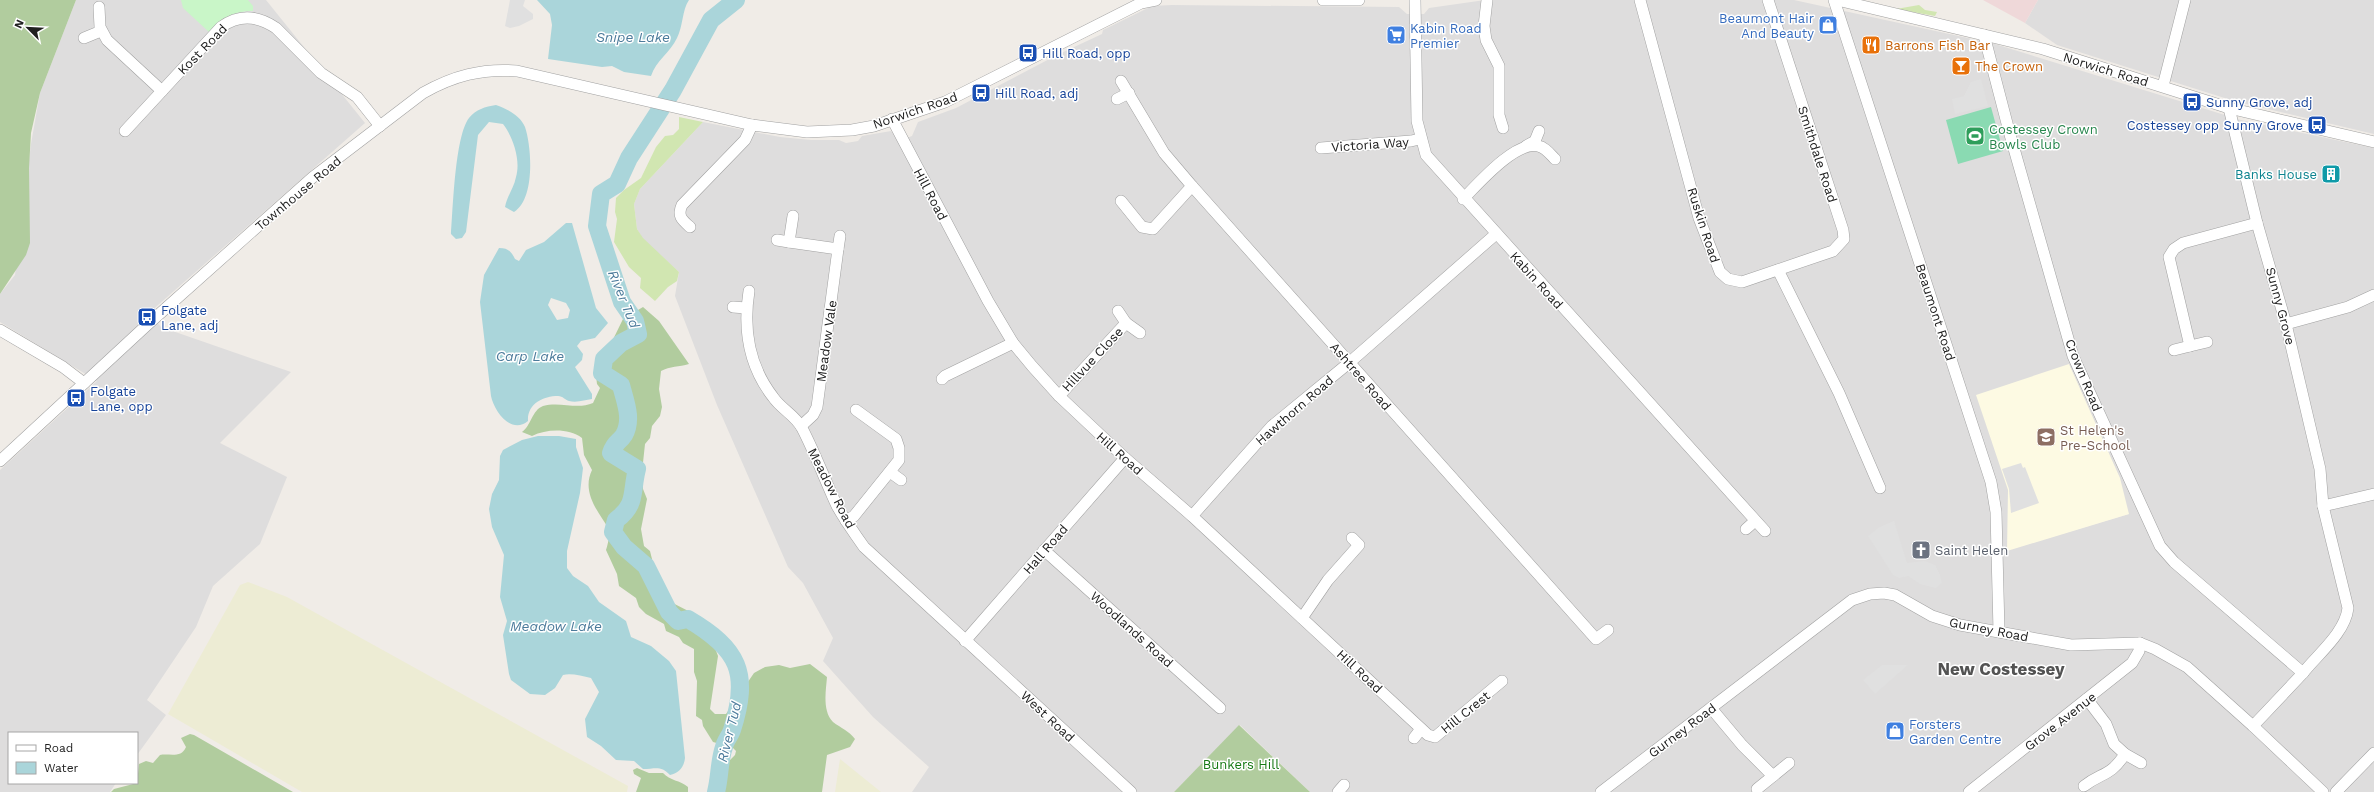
<svg xmlns="http://www.w3.org/2000/svg" width="2374" height="792" font-family="'Work Sans',sans-serif">
<style>
.residential{fill:#dedddd;fill-rule:evenodd}
.commercial{fill:#efd8d9}
.education{fill:#fdfae3}
.farmland{fill:#edecd4}
.grass{fill:#d1e6b1}
.forest{fill:#b1cc9e}
.park{fill:#c9f6c8}
.pitch{fill:#8adab2}
.parking{fill:#e0e0e0}
.water{fill:#aad5da;fill-rule:evenodd}
.lines{fill:none;stroke-linecap:round;stroke-linejoin:round}
.river{stroke:#aad5da;stroke-width:18}
.minor-casing{stroke:#a1a1a1;stroke-width:12}
.minor{stroke:#fff;stroke-width:11}
.labels{text-anchor:middle;stroke-width:3;stroke-linejoin:round;paint-order:stroke}
.shop-label{font-size:13px;fill:#366cbe;stroke:#fff;text-anchor:start}
.food-label{font-size:13px;fill:#c56008;stroke:#fff;text-anchor:start}
.street-label{font-size:13px;fill:#202020;stroke:#fff}
.transit-label{font-size:13px;fill:#164399;stroke:#fff;text-anchor:start}
.leisure-label{font-size:13px;fill:#27864d;stroke:#fff;text-anchor:start}
.culture-label{font-size:13px;fill:#0d838f;stroke:#fff;text-anchor:end}
.education-label{font-size:13px;fill:#785e54;stroke:#fff;text-anchor:start}
.worship-label{font-size:13px;fill:#5b616d;stroke:#fff;text-anchor:start}
.park-label{font-size:13px;fill:#157913;stroke:#fff}
.water-label{font-size:14px;font-style:italic;fill:#4c7b9b;stroke:#fff}
.district-label{font-size:17px;font-weight:bold;fill:#535353;stroke:#fff}
</style>
<rect width="100%" height="100%" fill="#f0ece7"/>
<g class="residential">
<polygon points="76,0 266,0 365,123 149,313 161,327 291,372 220,443 287,477 260,544 213,586 196,627 147,700 166,715 137,755 137,733 9,733 9,783 116,783 110,792 0,792 0,470 97,381 0,322 0,294 15,275 31,144 40,93"/>
<path d="M1485 0H1794L1995 44 2241 120 2374 148V792H1310L1240 725 1174 792H912L929 767 873 717 823 661 833 638 803 583 788 567 717 405 675 296 679 272 643 239 637 229 634 204 640 189 703 122 780 137 811 140H839L846 143 858 141 862 136 891 131 899 141 912 136 918 122 956 108 1057 55 1102 34 1103 30 1152 6 1172 5 1399 7 1407 14H1424L1429 8ZM2008 490 2129 514 2008 550Z"/>
<polygon points="2038,0 2374,0 2374,134 2234,101 2057,45 2025,23"/>
</g>
<polygon class="commercial" points="1983,0 2038,0 2025,23"/>
<polygon class="education" points="2069,364 2120,478 2129,514 2007,551 2008,490 1976,395"/>
<g class="farmland">
<polygon points="248,582 287,597 628,786 627,792 302,792 168,714 240,585"/>
<polygon points="840,759 881,792 835,792"/>
</g>
<g class="grass">
<polygon points="1919,5 1925,10 1937,12 1935,16 1896,9"/>
<polygon points="679,117 703,122 640,189 634,204 637,229 643,238 679,272 677,281 668,287 655,301 640,288 641,278 629,267 614,242 617,219 615,212 616,198 624,190 641,178 656,147 665,136 673,135 679,129"/>
</g>
<g class="forest">
<polygon points="0,0 76,0 40,93 31,133 29,168 30,243 26,255 0,294"/>
<path d="M643 307 659 321 689 364C679 367 670 366 661 371L659 389 662 407 660 416 652 426 650 438 645 444 642 472 643 489 647 499 641 529 644 546 650 551 653 563 651 584 655 594 704 619 718 656 710 709 715 714H726L754 673 765 667 779 665 790 668 810 664 827 677C826 690 822 711 833 722 841 728 849 731 855 739L850 747 827 755 822 792H720L723 783 722 768 735 755 736 751 732 747 713 742 703 726 702 720 696 716 697 681 694 672V649L683 643 679 637 666 631 664 624 646 614 639 607 636 598 619 586 617 574 606 550C608 544 611 532 607 526 596 509 582 491 592 470L584 455 582 438C568 428 547 429 532 436L522 432C531 426 532 410 543 406 560 401 577 410 593 403L600 388 597 384 595 367 604 358 623 319Z"/>
<polygon points="1239,725 1310,792 1174,792"/>
<path d="M190 734 194 735 293 792H111L114 789 137 783 139 764 146 761 153 763 160 755C169 753 181 759 186 747L181 738Z"/>
<path d="M637 768 649 773H663C670 781 680 780 688 787V792H636L641 778 634 774 633 770Z"/>
</g>
<path class="park" d="M181 0H248L253 6V11C233 11 223 18 209 32L183 8Z"/>
<polygon class="pitch" points="1991,107 2003,151 1958,164 1946,120"/>
<g class="parking">
<polygon points="510,0 525,0 523,6 533,14 533,19 519,26 510,28 505,26"/>
<polygon points="1981,79 1988,106 1955,114 1952,99 1964,96 1971,82"/>
<polygon points="2021,463 2023,468 2025,467 2039,503 2011,513 2009,489 2002,469"/>
<polygon points="1894,521 1907,563 1925,561 1935,565 1940,575 1942,583 1936,588 1920,584 1908,576 1899,578 1893,575 1868,536 1878,528"/>
<polygon points="1882,665 1908,665 1875,694 1863,680"/>
</g>
<g class="water">
<path d="M537 0H689C682 10 683 27 677 38 670 53 656 60 651 76L624 72 612 66 602 67 548 59 552 25 550 14Z"/>
<path d="M496 105C507 109 520 115 525 127 532 148 535 199 514 212L505 207C507 196 514 188 516 177 521 160 513 137 503 124L489 122 478 135 466 232 462 238 456 239 451 234C453 209 455 136 469 118 476 109 485 107 496 105Z"/>
<path d="M566 223H572L596 308 608 323 595 338 581 341 577 346 583 354 582 360 575 367 592 394V399C585 400 577 403 569 401 565 400 563 396 558 396 543 396 527 404 528 421 511 435 494 411 491 396L480 302 484 275 499 248C508 248 511 251 515 259L519 261 526 250 544 242ZM551 298 566 303 570 310 568 318 557 320 548 305Z"/>
<path d="M538 436H559L576 439V447L583 468 580 493 567 551V568L573 576 588 586 599 602 626 621 631 637 651 646 669 661 676 671 685 758C684 767 679 773 670 775 661 765 655 769 643 769L634 761 616 760 601 746 587 737 585 719 599 692 591 678C582 676 571 673 563 675L555 688 545 695 530 694 511 680 509 674 503 635 507 621 500 597 504 555 492 527 489 509 492 494 499 480 500 456 503 450 522 440Z"/>
</g>
<g class="lines">
<path class="river" d="M716 792C720 777 719 761 724 747 725 741 730 736 732 730 750 673 739 649 688 619L678 621 669 612 646 566 624 547 613 532 616 520C637 505 631 492 637 469L611 453C615 441 619 443 624 435 633 419 625 401 621 385L602 373 604 359 621 343 638 334 635 321 622 302 597 226 601 194 617 184 629 158 673 90 711 20 736 0"/>
<g class="minor-casing">
<g id="minor">
<polyline points="1323,0 1359,0"/>
<polyline points="1415,0 1417,121 1426,155 1765,531"/>
<polyline points="1487,0 1484,26 1486,40 1499,66 1499,115 1503,128"/>
<polyline points="1640,0 1699,218 1720,272 1728,279 1742,282 1833,251 1844,239 1843,230 1768,0"/>
<polyline points="1834,0 1991,482 1996,512 1999,631"/>
<polyline points="1837,0 2043,49 2229,108 2374,142"/>
<polyline points="99,7 100,27 107,40 162,91"/>
<polyline points="1984,35 2009,131 2073,356 2160,546 2174,562 2303,673 2253,726"/>
<polyline points="84,38 101,31"/>
<polyline points="1121,81 1164,153 1192,186 1596,639 1608,630"/>
<polyline points="2163,86 2185,0"/>
<polyline points="1117,99 1129,93"/>
<path d="M2229 108 2257 223 2286 324 2320 469 2323 506 2348 608C2345 633 2318 654 2303 673"/>
<polyline points="892,119 988,301 1013,343 1032,366 1059,396 1125,458 1192,516 1428,735 1435,737 1502,681"/>
<path d="M125 131 221 27C239 14 257 15 276 28L321 73 357 97 380 126"/>
<polyline points="1526,146 1535,141 1539,131"/>
<polyline points="1321,148 1411,141 1420,139"/>
<path d="M1463 199C1478 184 1515 141 1538 146 1545 147 1550 154 1555 159"/>
<polyline points="1121,201 1142,227 1153,229 1192,186"/>
<polyline points="793,216 789,242 838,249 817,407 813,415 801,426"/>
<path d="M690 227C682 220 677 216 682 205L745 140 752 125"/>
<polyline points="777,240 789,242"/>
<polyline points="838,249 840,236"/>
<polyline points="1778,270 1839,393 1880,488"/>
<path d="M749 291C743 329 749 366 773 397 781 409 795 415 802 428 815 453 825 480 837 506 845 520 854 533 864 547L1131 792"/>
<polyline points="733,307 746,308"/>
<polyline points="1126,323 1140,333"/>
<polyline points="2286,324 2348,307 2374,295"/>
<polyline points="0,330 63,367 84,383"/>
<polyline points="2207,342 2190,346 2169,257 2174,249 2183,243 2257,223"/>
<polyline points="2174,350 2190,346"/>
<polyline points="942,379 945,376 1013,343"/>
<polyline points="1059,396 1126,323 1118,311"/>
<path d="M0 461 147 325 313 177 423 93C453 76 482 68 517 71L752 125 807 132 852 130 874 126 945 102 1141 3 1156 0"/>
<polyline points="890,472 901,480"/>
<polyline points="2323,506 2374,494"/>
<polyline points="1192,516 1272,426 1350,362 1496,234"/>
<polyline points="846,521 854,516 899,460 899,448 896,439 856,410"/>
<polyline points="1746,529 1755,521"/>
<polyline points="1044,550 1220,708"/>
<polyline points="1302,618 1328,580 1359,545 1352,538"/>
<polyline points="965,641 1125,458"/>
<polyline points="2087,699 2106,724 2114,744 2125,754 2141,763"/>
<polyline points="1711,708 1742,745 1773,776"/>
<polyline points="1414,738 1421,729"/>
<path d="M2084 786C2102 772 2110 777 2125 754"/>
<polyline points="1757,789 1789,763"/>
<polyline points="1338,792 1344,785"/>
<polyline points="1601,792 1852,600 1870,594 1884,593 1895,595 1932,616 1960,625 2071,645 2140,643 2155,649 2187,667 2253,726 2323,792"/>
<polyline points="1969,792 2132,663 2139,651 2140,643"/>
<polyline points="2336,792 2374,753"/>
</g>
</g>
<use href="#minor" class="minor"/>
</g>
<defs>
<g id="shop-square" transform="scale(1)"><rect x="-9" y="-9" width="18" height="18" rx="4" fill="#3f7fe0" stroke="#fff"/><path d="M-5-2.5h2.3a2.7 3.5 0 0 1 5.4 0H5L5.5 6h-11ZM-1.5-2.5h3a1.5 2.3 0 0 0-3 0Z" fill="#fff"/></g>
<g id="supermarket-square" transform="scale(1)"><rect x="-9" y="-9" width="18" height="18" rx="4" fill="#3f7fe0" stroke="#fff"/><path d="M-6-5.5h2.5l.6 2H6L4.5 2H-2.5L-4.4-4H-6ZM-1.5 3.2a1.3 1.3 0 1 0 .1 0ZM3 3.2a1.3 1.3 0 1 0 .1 0Z" fill="#fff"/></g>
<g id="restaurant-square" transform="scale(1)"><rect x="-9" y="-9" width="18" height="18" rx="4" fill="#e8710a" stroke="#fff"/><path d="M-5-6h1v4h1v-4h1v4h1v-4h1v5L-1.5 .5V6h-2V.5L-5-1ZM5-6V6H3V1.5H1.5Q1.5-4 5-6Z" fill="#fff"/></g>
<g id="bus-square" transform="scale(1)"><rect x="-9" y="-9" width="18" height="18" rx="4" fill="#1a4fb4" stroke="#fff"/><path d="M-5-6H5V4H4V6H2V4H-2V6H-4V4H-5ZM-3.5-4V0h7V-4ZM-3.5 1.2v1.5H-2V1.2ZM2 1.2v1.5H3.5V1.2Z" fill="#fff"/></g>
<g id="bar-square" transform="scale(1)"><rect x="-9" y="-9" width="18" height="18" rx="4" fill="#e8710a" stroke="#fff"/><path d="M-6-5H6L.8 .8V4.5H3.5V6h-7V4.5H-.8V.8Z" fill="#fff"/></g>
<g id="stadium-square" transform="scale(1)"><rect x="-9" y="-9" width="18" height="18" rx="4" fill="#2e9e5b" stroke="#fff"/><path d="M0-5a6.5 5 0 1 0 0 10a6.5 5 0 1 0 0-10ZM-3.5-1.8h7v3.6h-7Z" fill="#fff"/></g>
<g id="building-square" transform="scale(1)"><rect x="-9" y="-9" width="18" height="18" rx="4" fill="#0f9aa8" stroke="#fff"/><path d="M-4-6H4V6H1V3H-1V6H-4ZM-2.5-4.3h1.7v1.8h-1.7ZM.8-4.3h1.7v1.8H.8ZM-2.5-1h1.7V.8h-1.7ZM.8-1h1.7V.8H.8Z" fill="#fff"/></g>
<g id="school-square" transform="scale(1)"><rect x="-9" y="-9" width="18" height="18" rx="4" fill="#8d6e63" stroke="#fff"/><path d="M0-5L7-2L0 1L-7-2ZM-4 1L0 2.5L4 1V4Q0 6-4 4Z" fill="#fff"/></g>
<g id="church-square" transform="scale(1)"><rect x="-9" y="-9" width="18" height="18" rx="4" fill="#6b7280" stroke="#fff"/><path d="M-1.2-6h2.4v3.5h3.3v2.4h-3.3V6h-2.4V-.1h-3.3v-2.4h3.3Z" fill="#fff"/></g>
</defs>
<g fill-rule="evenodd">
<use href="#shop-square" x="1828" y="25"/>
<use href="#supermarket-square" x="1396" y="35"/>
<use href="#restaurant-square" x="1871" y="45"/>
<use href="#bus-square" x="1028" y="53"/>
<use href="#bar-square" x="1961" y="66"/>
<use href="#bus-square" x="981" y="93"/>
<use href="#bus-square" x="2192" y="102"/>
<use href="#bus-square" x="2317" y="125"/>
<use href="#stadium-square" x="1975" y="136"/>
<use href="#building-square" x="2331" y="174"/>
<use href="#bus-square" x="147" y="317"/>
<use href="#bus-square" x="76" y="398"/>
<use href="#school-square" x="2046" y="437"/>
<use href="#church-square" x="1921" y="550"/>
<use href="#shop-square" x="1895" y="731"/>
</g>
<g class="labels">
<g class="shop-label">
<text x="1814" y="23" text-anchor="end">Beaumont Hair<tspan x="1814" dy="15">And Beauty</tspan></text>
<text x="1410" y="33">Kabin Road<tspan x="1410" dy="15">Premier</tspan></text>
<text x="1909" y="729">Forsters<tspan x="1909" dy="15">Garden Centre</tspan></text>
</g>
<g class="food-label">
<text x="1885" y="50">Barrons Fish Bar</text>
<text x="1975" y="71">The Crown</text>
</g>
<g class="street-label">
<text transform="translate(202 49) rotate(-46)" y="5">Kost Road</text>
<text transform="translate(2106 69) rotate(17)" y="5">Norwich Road</text>
<text transform="translate(915 110) rotate(-19)" y="5">Norwich Road</text>
<text transform="translate(1370 144) rotate(-4)" y="5">Victoria Way</text>
<text transform="translate(1818 154) rotate(72)" y="5">Smithdale Road</text>
<text transform="translate(298 193) rotate(-40)" y="5">Townhouse Road</text>
<text transform="translate(931 194) rotate(62)" y="5">Hill Road</text>
<text transform="translate(1704 225) rotate(72)" y="5">Ruskin Road</text>
<text transform="translate(1537 280) rotate(48)" y="5">Kabin Road</text>
<text transform="translate(2281 306) rotate(75)" y="5">Sunny Grove</text>
<text transform="translate(1936 312) rotate(72)" y="5">Beaumont Road</text>
<text transform="translate(826 341) rotate(-82)" y="5">Meadow Vale</text>
<text transform="translate(1092 359) rotate(-47)" y="5">Hillvue Close</text>
<text transform="translate(2084 375) rotate(68)" y="5">Crown Road</text>
<text transform="translate(1361 376) rotate(49)" y="5">Ashtree Road</text>
<text transform="translate(1294 410) rotate(-41)" y="5">Hawthorn Road</text>
<text transform="translate(1120 453) rotate(42)" y="5">Hill Road</text>
<text transform="translate(832 488) rotate(63)" y="5">Meadow Road</text>
<text transform="translate(1045 549) rotate(-49)" y="5">Hall Road</text>
<text transform="translate(1132 629) rotate(42)" y="5">Woodlands Road</text>
<text transform="translate(1989 629) rotate(11)" y="5">Gurney Road</text>
<text transform="translate(1360 671) rotate(43)" y="5">Hill Road</text>
<text transform="translate(1465 712) rotate(-39)" y="5">Hill Crest</text>
<text transform="translate(1048 716) rotate(43)" y="5">West Road</text>
<text transform="translate(2060 721) rotate(-38)" y="5">Grove Avenue</text>
<text transform="translate(1682 730) rotate(-37)" y="5">Gurney Road</text>
</g>
<g class="transit-label">
<text x="1042" y="58">Hill Road, opp</text>
<text x="995" y="98">Hill Road, adj</text>
<text x="2206" y="107">Sunny Grove, adj</text>
<text x="2303" y="130" text-anchor="end">Costessey opp Sunny Grove</text>
<text x="161" y="315">Folgate<tspan x="161" dy="15">Lane, adj</tspan></text>
<text x="90" y="396">Folgate<tspan x="90" dy="15">Lane, opp</tspan></text>
</g>
<g class="leisure-label">
<text x="1989" y="134">Costessey Crown<tspan x="1989" dy="15">Bowls Club</tspan></text>
</g>
<g class="culture-label">
<text x="2317" y="179">Banks House</text>
</g>
<g class="education-label">
<text x="2060" y="435">St Helen's<tspan x="2060" dy="15">Pre-School</tspan></text>
</g>
<g class="worship-label">
<text x="1935" y="555">Saint Helen</text>
</g>
<g class="park-label">
<text x="1241" y="769">Bunkers Hill</text>
</g>
<g class="water-label">
<text x="633" y="42">Snipe Lake</text>
<text transform="translate(624 299) rotate(68)" y="5">River Tud</text>
<text x="530" y="361">Carp Lake</text>
<text x="556" y="631">Meadow Lake</text>
<text transform="translate(729 732) rotate(-76)" y="5">River Tud</text>
</g>
<g class="district-label">
<text x="2001" y="675">New Costessey</text>
</g>
</g>
<rect x="8" y="732" width="130" height="52" fill="#ffffff" stroke="#a6a6a6"/>
<rect x="16" y="745" width="20" height="6" fill="#ffffff" stroke="#a6a6a6"/>
<text x="44" y="752" font-size="12" fill="#202020">Road</text>
<rect x="16" y="762" width="20" height="12" fill="#aad5da" stroke="#a6a6a6"/>
<text x="44" y="772" font-size="12" fill="#202020">Water</text>
<g transform="translate(28 28) rotate(294)" stroke="#ffffff" stroke-width="3" paint-order="stroke">
<path d="M0-3L7 15L0 10L-7 15Z" fill="#202020"/>
<text y="-6" font-size="11" font-weight="bold" text-anchor="middle" fill="#202020">N</text>
</g>
</svg>
